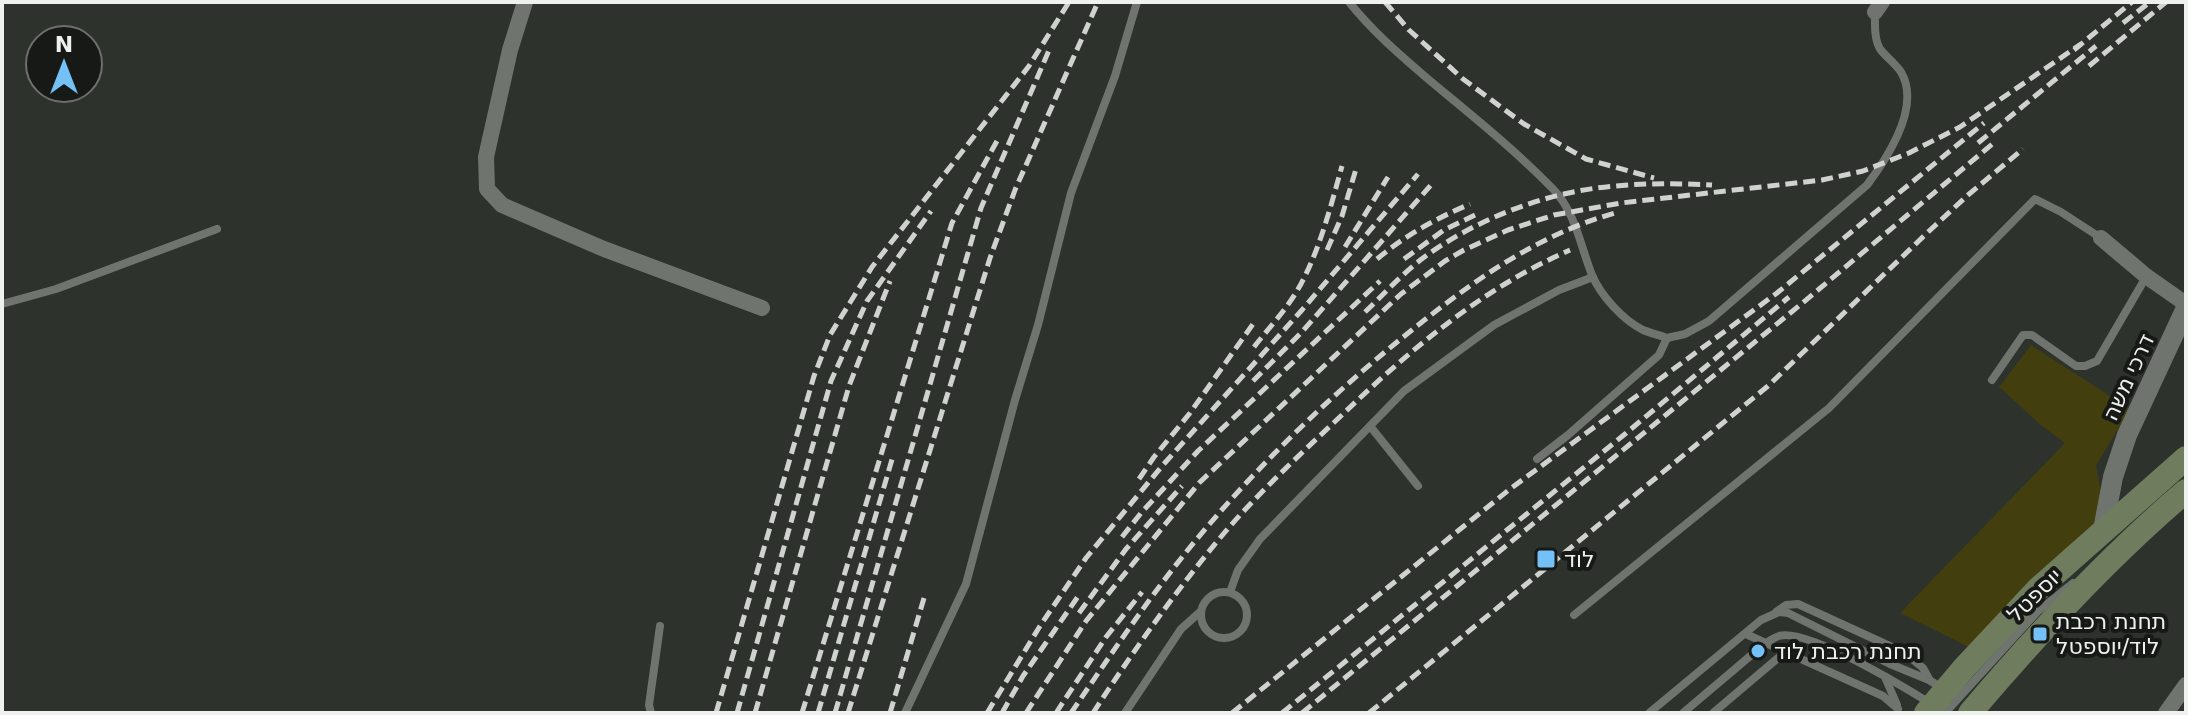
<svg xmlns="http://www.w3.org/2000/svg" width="2188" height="715" font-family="'DejaVu Sans',Heebo,sans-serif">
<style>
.green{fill:#423e0d}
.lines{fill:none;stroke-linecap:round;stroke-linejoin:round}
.service{stroke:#6f756e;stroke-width:8}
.minor{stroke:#6f756e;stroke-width:16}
.tertiary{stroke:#6f756e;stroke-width:20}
.secondary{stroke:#707c5e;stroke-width:24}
.rail{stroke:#cfd2ce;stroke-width:5;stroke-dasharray:12 6;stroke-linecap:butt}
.poi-dot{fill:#73c1f6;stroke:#171916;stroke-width:3}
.labels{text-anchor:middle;stroke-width:8;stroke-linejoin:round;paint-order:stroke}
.street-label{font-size:22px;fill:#eef1ed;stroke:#171916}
.poi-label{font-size:22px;fill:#eef1ed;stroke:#171916;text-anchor:start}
</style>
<rect width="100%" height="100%" fill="#2d322c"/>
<polygon class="green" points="2031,345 2130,409 2096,466 2102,496 2100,520 1973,649 1900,613 2065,443 2042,426 1999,387"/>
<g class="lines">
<g class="service">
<path d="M1349 2C1372 31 1400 55 1428 79 1471 115 1514 149 1553 189 1576 213 1580 245 1592 275 1601 296 1623 320 1643 330 1650 333 1659 335 1667 338"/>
<polyline points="2,304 56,289 217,229"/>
<polyline points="1992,380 2023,335 2032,335 2076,366 2085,366 2097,361 2146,277"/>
<polyline points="1370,426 1418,486"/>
<path d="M1537 459 1568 435 1659 355 1667 338 1685 334 1709 321 1867 185C1888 157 1921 106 1901 72 1895 63 1886 57 1880 49 1874 39 1875 24 1875 12"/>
<circle cx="1224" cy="615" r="23"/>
<polyline points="1230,592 1238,570 1260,539 1404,391 1494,325 1559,290 1593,277"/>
<polyline points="1776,612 1786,605 1798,604 1905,653 1923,668 1929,679"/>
<polyline points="1574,615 1829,408 2035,199 2061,212 2101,238"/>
<polyline points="1748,635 1883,696 1898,709"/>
<polyline points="1885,677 1897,705"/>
<polyline points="651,713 649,705 660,626"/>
<polyline points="905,713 966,584 1015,400 1038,325 1071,193 1115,76 1137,2"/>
<polyline points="1125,713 1181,629 1200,612"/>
<polyline points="1649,713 1761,620 1779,612 1788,613 1890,664 1929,680 1958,698"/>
<path d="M1683 713C1705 694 1727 676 1749 657 1758 650 1768 639 1779 636 1807 627 1918 694 1944 713"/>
<polyline points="1713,713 1785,652"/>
<polyline points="1945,713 2037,612 2073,583"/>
</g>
<g class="minor">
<polyline points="525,2 510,50 486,157 487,189 502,205 604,249 762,308"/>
<polyline points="1875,12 1882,2"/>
<polyline points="2101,238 2146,276 2186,304"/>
<polyline points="2166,713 2186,685"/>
</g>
<polyline class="tertiary" points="2103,530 2113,477 2127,435 2186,308"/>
<g class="secondary">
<polyline points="1926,713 1964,668 2038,589 2186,458"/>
<path d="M1970 713C2037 634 2107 558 2186 491"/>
</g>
<g class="rail">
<polyline points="1385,2 1409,30 1463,79 1524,124 1586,159 1654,178"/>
<polyline points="2123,23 2150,2"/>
<polyline points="2074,50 2132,2"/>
<polyline points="2089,66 2166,2"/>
<polyline points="1978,143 2096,46"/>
<polyline points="1345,247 1388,177"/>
<polyline points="1327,250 1342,216 1356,169"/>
<path d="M1377 259C1406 235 1435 219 1470 204"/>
<polyline points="1404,259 1444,230 1475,215"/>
<path d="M1365 312C1384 294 1402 274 1423 258 1472 222 1536 196 1597 188 1635 183 1674 183 1712 185"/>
<path d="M1254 347C1268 329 1285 311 1297 291 1319 253 1330 209 1342 166"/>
<polyline points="1253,381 1301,333 1431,185"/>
<polyline points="1139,479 1154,457 1190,413 1253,324"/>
<polyline points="1122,537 1141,513 1198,451 1380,281"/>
<polyline points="1079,613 1126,549 1182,486"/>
<polyline points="716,713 814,376 830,335 872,267 1029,66 1069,2"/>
<polyline points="737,713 831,381 867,301 931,211"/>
<polyline points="755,713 849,386 890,281"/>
<polyline points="802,713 952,223 998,139"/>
<polyline points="818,713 893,456"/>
<polyline points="835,713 981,208 1050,48"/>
<polyline points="848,713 990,258 1015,190 1098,2"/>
<polyline points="890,713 924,598"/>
<polyline points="987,713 1040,626 1086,558 1162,466 1302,310 1418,174"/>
<polyline points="1002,713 1023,676 1079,595"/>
<polyline points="1026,713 1086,621 1199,483 1401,294 1445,261 1464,250 1508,230 1554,215 1621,203 1822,180 1863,171 1909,153 1960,127 2081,44"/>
<polyline points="1056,713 1106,637 1142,592"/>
<path d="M1071 713C1114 650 1157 585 1207 527 1269 454 1341 386 1417 326 1477 278 1540 234 1615 213"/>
<path d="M1093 713C1134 650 1177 589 1225 532 1262 489 1304 451 1345 412 1412 348 1485 287 1570 250"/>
<polyline points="1232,713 1510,489 1777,293 1984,123"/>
<polyline points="1282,713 1625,434 1789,297"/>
<polyline points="1302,713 1800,305 1996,141"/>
<polyline points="1369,713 1768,386 1928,232 1968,195 2023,149"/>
</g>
</g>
<g class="poi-dot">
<rect x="1536" y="549" width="20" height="20" rx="4"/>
<rect x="2032" y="626" width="16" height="16" rx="4"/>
<circle cx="1758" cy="651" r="8"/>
</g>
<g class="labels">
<g class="street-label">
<text transform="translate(2128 377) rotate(-65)" y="8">דרכי משה</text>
<text transform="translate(2034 595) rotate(-44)" y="8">יוספטל</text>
</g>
<g class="poi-label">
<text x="1564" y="567">לוד</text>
<text x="2056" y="629">תחנת רכבת<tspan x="2056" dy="25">לוד/יוספטל</tspan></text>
<text x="1774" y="659">תחנת רכבת לוד</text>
</g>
</g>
<rect width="2188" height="715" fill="none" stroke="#eef1ed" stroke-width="8"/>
<g transform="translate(64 64)"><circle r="38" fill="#171916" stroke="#6d6f6c" stroke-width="2"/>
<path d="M0-6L14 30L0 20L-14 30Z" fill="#73c1f6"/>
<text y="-12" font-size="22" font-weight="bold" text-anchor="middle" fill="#eef1ed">N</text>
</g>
</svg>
